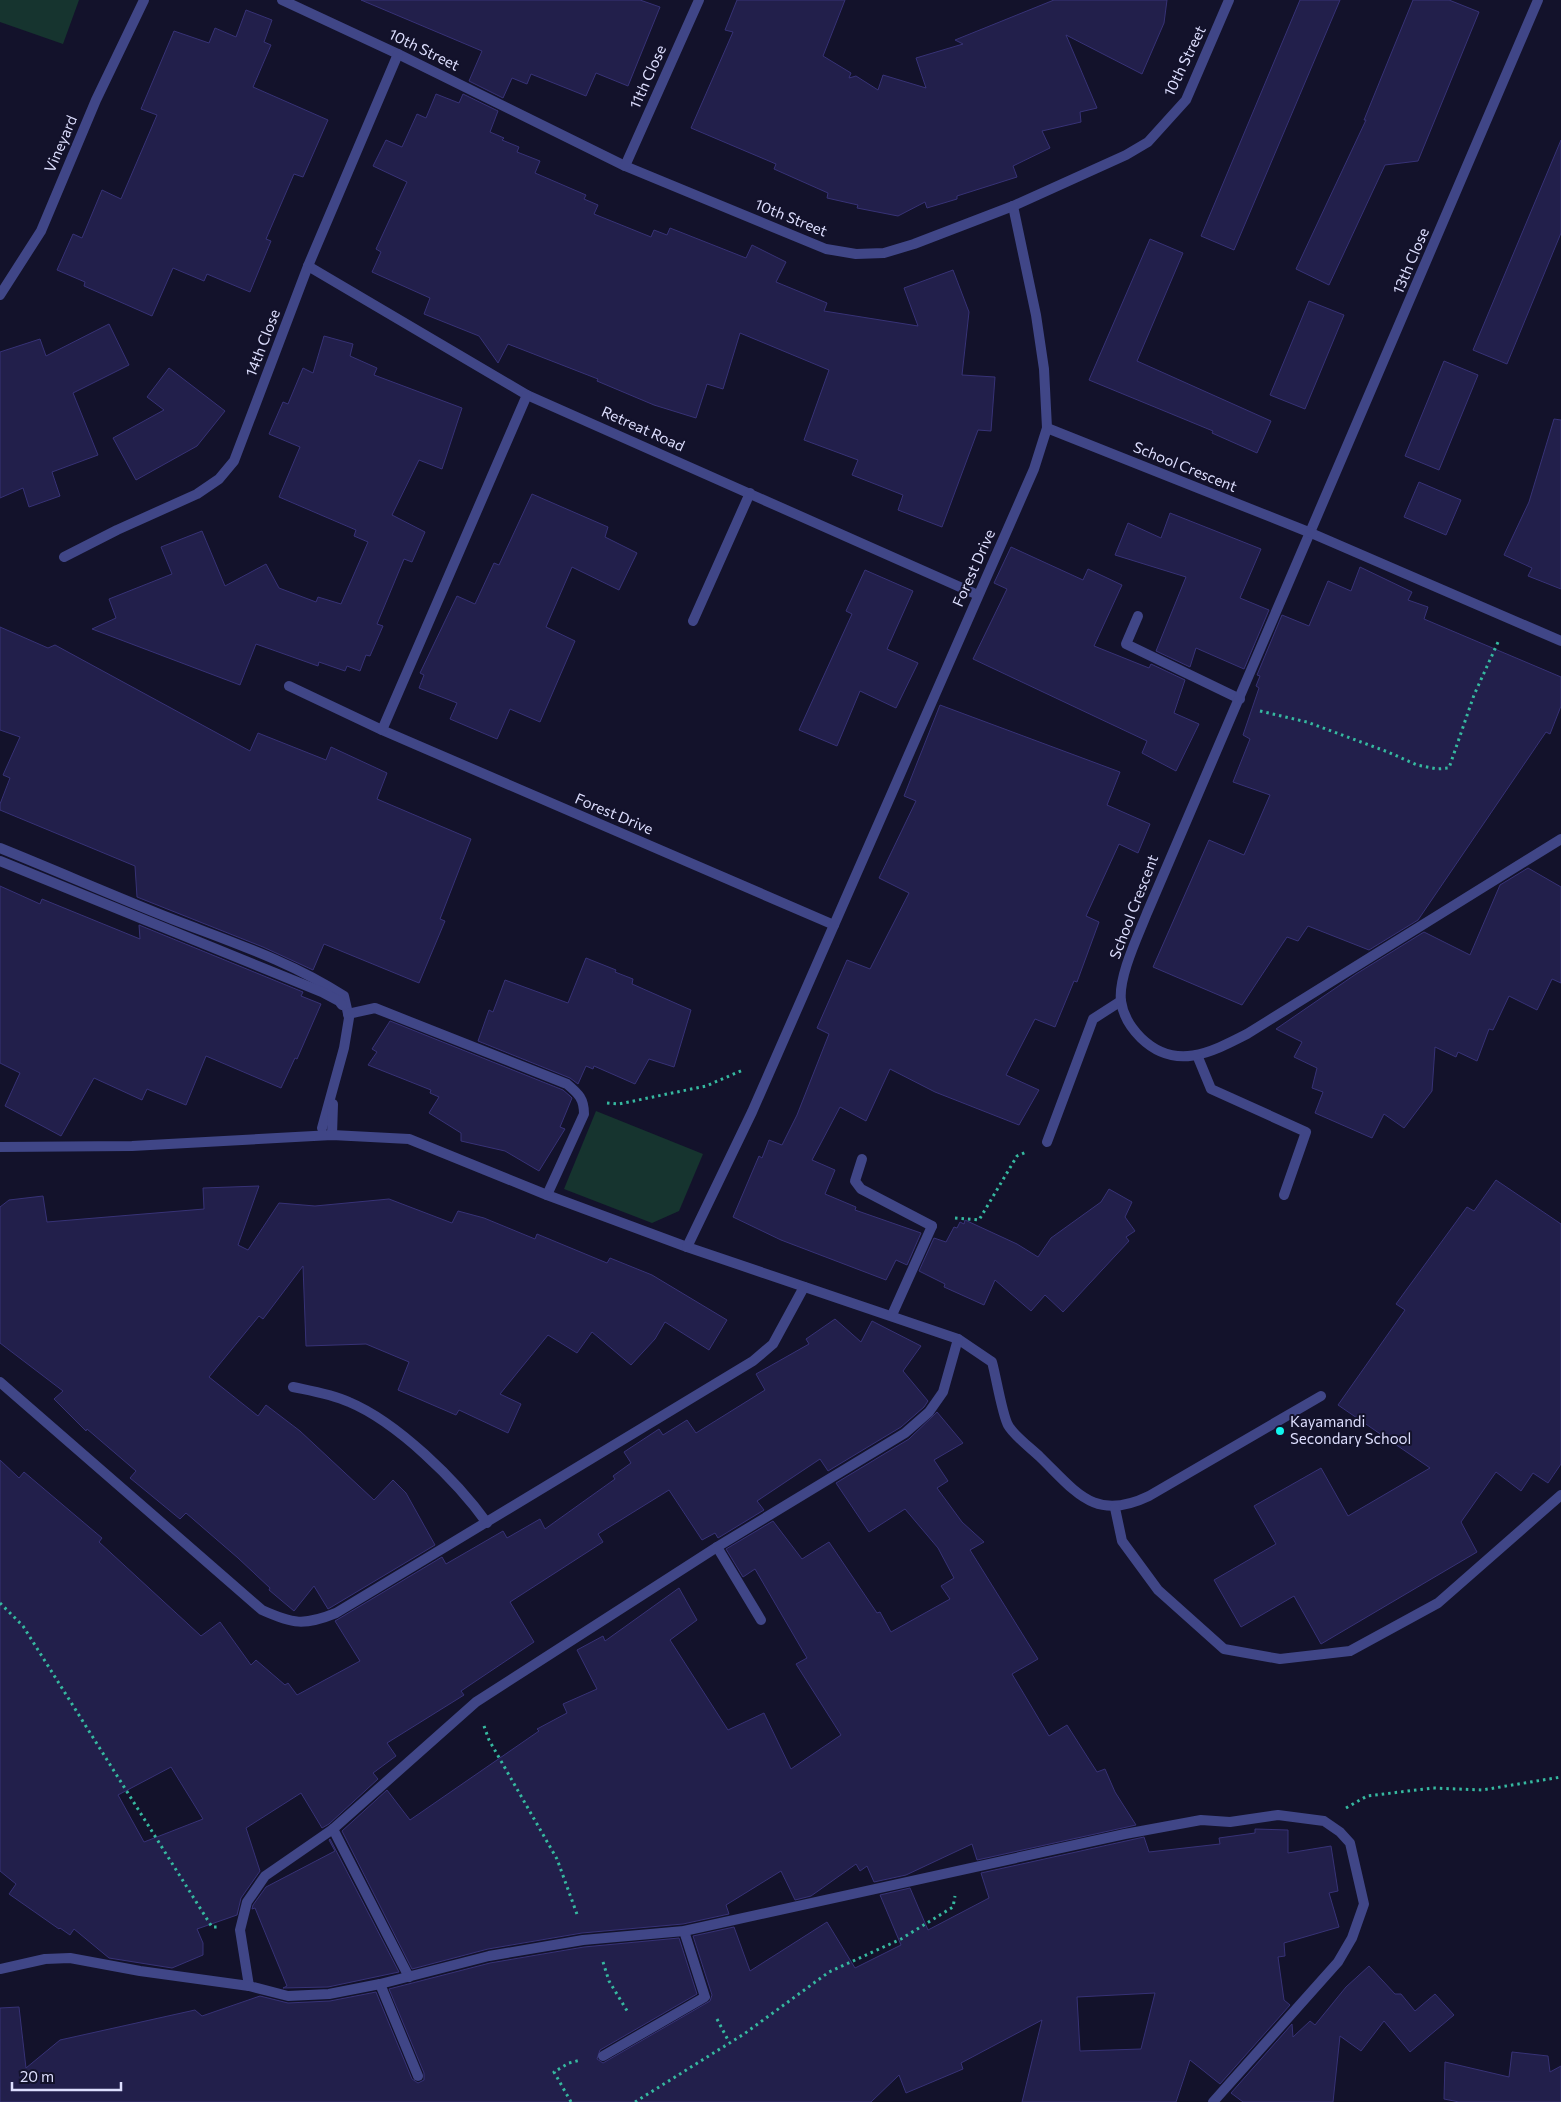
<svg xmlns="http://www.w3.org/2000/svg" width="1561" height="2102" font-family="Commissioner,sans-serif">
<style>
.green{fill:#16342f}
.building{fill:#221f4b;stroke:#373276;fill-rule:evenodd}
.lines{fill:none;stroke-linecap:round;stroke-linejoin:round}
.path{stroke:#36b9a0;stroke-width:3;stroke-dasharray:2.5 4;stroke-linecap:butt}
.service{stroke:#404687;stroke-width:10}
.minor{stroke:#404687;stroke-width:10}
.poi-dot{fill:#12f5ee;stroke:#13122b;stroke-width:2}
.labels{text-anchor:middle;stroke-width:4;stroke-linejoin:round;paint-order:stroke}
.street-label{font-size:15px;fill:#dddefe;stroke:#13122b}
.poi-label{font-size:15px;fill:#dddefe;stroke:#13122b;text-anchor:start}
</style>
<rect width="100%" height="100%" fill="#13122b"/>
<g class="green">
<polygon points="0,0 79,0 63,44 0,22"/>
<polygon points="596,1111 703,1154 679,1211 652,1223 564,1189"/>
</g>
<g class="building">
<polygon points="361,0 640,0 660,7 628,86 596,73 586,96 531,74 527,84 512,78 503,98 469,81 482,51"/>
<polygon points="737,0 845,0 823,56 851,73 849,78 856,76 878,90 883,75 926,88 916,58 963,44 955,40 1054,0 1167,0 1164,23 1142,74 1066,35 1097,108 1080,112 1081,122 1042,131 1050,148 1013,166 1017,177 957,196 957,199 927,208 925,202 898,216 857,208 858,205 827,198 828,193 774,169 776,164 691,128 733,32 725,30"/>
<polygon points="1300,0 1340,0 1234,250 1201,236"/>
<polygon points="1413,0 1449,0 1479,12 1418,161 1385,165 1329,285 1296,269 1366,120 1364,120"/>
<polygon points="246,10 272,20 264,42 271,45 253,87 328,120 303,177 294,174 266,239 271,241 250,292 207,274 204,281 173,268 152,316 84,286 85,282 57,270 73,234 82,238 102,190 121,199 157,115 141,109 174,31 209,43 215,28 236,37"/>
<polygon points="436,94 459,103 463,94 498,111 490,132 504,138 502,140 519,147 517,152 540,161 535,173 586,195 584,199 598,205 594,214 651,237 654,230 667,235 670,228 746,258 752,245 786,262 776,282 827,303 824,311 918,326 904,288 953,270 969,312 962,375 995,377 991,431 978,430 942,527 898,510 903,495 852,475 858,460 804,440 829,370 740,333 723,389 707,384 696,418 654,405 597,381 598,379 508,344 498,363 479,336 424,314 430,298 372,272 381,252 376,249 407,182 373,166 386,140 402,147 417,114 426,118"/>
<polygon points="1561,140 1561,233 1507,364 1473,350"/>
<polygon points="1150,239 1183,253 1137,361 1271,421 1257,453 1212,433 1213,431 1089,380"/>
<polygon points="1309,301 1344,315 1305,409 1270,395"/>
<polygon points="109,324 129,365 73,393 98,455 52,472 60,496 29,507 23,488 0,498 0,352 40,339 46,356"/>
<polygon points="324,336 353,344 350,356 377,368 374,375 462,408 442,469 419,460 392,515 425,532 412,562 404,559 377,624 383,626 370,656 366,655 360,671 347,666 345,671 319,662 318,666 256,644 240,685 92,629 116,618 109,599 172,574 161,547 202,531 225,586 266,564 279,588 316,602 318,597 341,604 368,542 354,536 356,530 279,497 300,447 269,434 283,402 288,404 303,368 313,373"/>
<polygon points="1444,361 1478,375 1439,470 1405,456"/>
<polygon points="169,368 225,411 197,446 136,480 113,438 164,410 147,397"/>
<polygon points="1554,419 1561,420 1561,589 1528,576 1532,568 1504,555 1529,502"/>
<polygon points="1419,482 1461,500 1446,535 1404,517"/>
<polygon points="532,494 608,527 605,537 637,553 619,590 572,567 546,627 575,641 540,722 510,709 497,739 450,719 457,703 419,688 424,675 420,673 457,596 475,604 494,563 499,565"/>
<polygon points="1170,513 1261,549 1240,598 1269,610 1244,669 1196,648 1190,667 1156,651 1186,577 1115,555 1128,523 1161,538"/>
<polygon points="1011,547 1083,580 1088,569 1122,585 1094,646 1149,668 1151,664 1185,680 1174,713 1199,724 1176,771 1142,753 1147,741 973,659 1007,589 994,583"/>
<polygon points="1360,567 1412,592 1408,600 1428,607 1424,619 1561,677 1561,706 1550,734 1546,732 1418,920 1369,950 1308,926 1298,941 1287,937 1242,1005 1153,967 1209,840 1244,855 1270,795 1233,782 1250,739 1243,735 1259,688 1256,686 1260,676 1257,675 1282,615 1309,626 1328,581 1351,591"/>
<polygon points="865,570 913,591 887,649 918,663 896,708 860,691 837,746 799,730 852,614 846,611"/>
<polygon points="0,627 48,648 55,645 250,751 258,733 326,760 331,747 387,773 377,799 471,839 440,919 445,921 419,983 324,944 313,970 263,947 137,897 135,866 0,810 0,804 10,778 3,775 20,737 0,730"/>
<polygon points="940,705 1120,772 1107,805 1150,824 1138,853 1119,844 1086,916 1099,922 1077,982 1074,981 1055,1027 1035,1019 1006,1075 1039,1090 1019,1125 935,1092 890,1069 866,1121 840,1107 812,1160 835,1170 825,1194 856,1207 855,1210 921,1233 907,1265 896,1260 886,1280 781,1240 733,1217 759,1156 762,1158 769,1140 782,1145 797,1115 829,1034 817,1028 847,960 870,969 909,893 879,878 916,801 904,796"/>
<polygon points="1528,868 1561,887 1561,983 1552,979 1537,1010 1509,996 1493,1030 1489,1029 1477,1061 1458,1052 1456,1057 1435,1047 1432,1091 1404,1128 1384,1114 1372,1138 1315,1113 1323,1092 1312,1088 1317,1068 1294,1057 1302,1042 1276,1029 1356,974 1424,932 1470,955 1500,885"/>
<polygon points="0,886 40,904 42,899 140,939 139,925 303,992 301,996 321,1004 297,1059 295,1058 281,1088 206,1056 186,1105 147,1089 142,1100 94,1078 61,1136 5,1106 20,1073 0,1063"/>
<polygon points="586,958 616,970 615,972 633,979 632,984 691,1010 674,1067 649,1059 635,1084 594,1066 593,1069 586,1066 578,1084 570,1078 478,1041 489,1010 493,1012 505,980 568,1003"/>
<polygon points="390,1021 563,1090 570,1096 572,1098 560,1127 565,1129 539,1171 505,1151 461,1141 461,1133 429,1113 439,1097 430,1093 431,1090 368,1065 377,1052 372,1049"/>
<polygon points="1496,1180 1561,1224 1561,1464 1548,1483 1533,1473 1521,1491 1496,1472 1461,1522 1477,1552 1321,1644 1294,1596 1241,1627 1214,1580 1276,1544 1254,1506 1321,1468 1348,1516 1430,1468 1338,1405 1405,1310 1396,1304 1467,1207 1474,1211"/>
<polygon points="259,1186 238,1245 248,1250 279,1203 315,1206 389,1199 452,1223 458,1211 484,1218 535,1239 537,1234 607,1263 610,1258 652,1275 727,1320 709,1350 665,1322 655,1339 631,1365 592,1332 577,1353 548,1335 500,1394 521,1404 508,1433 459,1410 456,1415 398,1390 409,1362 366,1344 306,1346 303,1266 263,1319 259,1316 209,1377 258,1416 266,1405 300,1431 374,1500 393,1480 406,1493 435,1545 328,1609 314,1586 294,1611 269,1590 270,1588 238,1558 186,1513 180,1519 130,1478 136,1471 87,1429 86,1431 54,1399 63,1391 0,1343 0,1207 9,1200 43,1196 47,1222 204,1209 203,1188"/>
<polygon points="1109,1189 1132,1202 1125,1217 1135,1231 1126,1237 1129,1241 1063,1312 1045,1295 1031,1311 995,1280 984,1305 944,1287 945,1284 919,1271 934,1238 946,1242 954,1227 957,1228 960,1222 964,1224 965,1220 1017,1244 1038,1257 1051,1238 1101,1202"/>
<path d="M835 1319 861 1342 872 1321 921 1346 903 1371 928 1401 924 1407 901 1427 828 1471 820 1459 757 1501 764 1510 718 1538 715 1533 702 1540 669 1490 598 1534 603 1542 510 1602 534 1642 461 1691 464 1695 387 1743 396 1756 373 1773 378 1779 329 1824 322 1828 301 1793 246 1828 260 1871 241 1898 237 1915 197 1929 203 1943V1955L172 1968 109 1958 74 1929 70 1935 60 1928 59 1929 9 1894 16 1884 0 1871V1460L19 1478 24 1472 102 1538 99 1542 201 1636 220 1622 251 1665 256 1660 285 1685 288 1683 297 1695 360 1661 335 1621 442 1557 446 1564 503 1531 507 1538 540 1519 545 1529 615 1479 613 1476 631 1463 624 1452 659 1429 663 1435 687 1420 696 1433 765 1390 756 1374 809 1344 806 1339ZM171 1767 203 1819 144 1842 118 1795Z"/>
<polygon points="937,1412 963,1443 934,1460 948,1481 937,1488 962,1522 984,1542 970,1550 1038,1659 1012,1674 1049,1736 1067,1725 1097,1772 1105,1769 1115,1792 1136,1825 977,1860 972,1844 906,1875 874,1882 867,1866 860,1871 856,1864 811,1896 795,1900 781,1871 726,1905 729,1914 683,1924 582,1933 488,1949 412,1969 342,1831 387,1790 410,1820 539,1731 537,1729 567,1713 563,1704 597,1689 577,1650 603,1636 605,1641 679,1588 697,1620 670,1640 728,1730 764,1713 791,1769 841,1735 796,1664 807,1658 755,1569 743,1577 726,1549 773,1521 802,1559 829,1542 877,1613 880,1612 891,1632 950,1599 941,1586 954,1578 938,1548 905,1509 869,1532 836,1483 909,1439"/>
<path d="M1255 1829 1288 1830V1853L1331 1846 1338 1891 1329 1893 1339 1927 1284 1943 1285 1956 1278 1957 1284 2000 1290 2005 1220 2084 1190 2060 1176 2102H1022L1042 2020 961 2063 963 2069 906 2093 899 2075 871 2102H0V2008L19 2007 26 2068 60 2040 195 2010 202 2016 260 1996 288 2003 330 2001 376 1992 412 2079 418 2083 424 2080V2073L389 1989 490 1963 584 1947 679 1938 697 1994 600 2050 597 2059 603 2063 710 2001 712 1995 693 1936 734 1927 750 1971 827 1922 855 1968 901 1945 880 1895 910 1888 928 1930 989 1898 981 1873 1144 1837 1149 1852 1220 1844 1219 1838 1255 1833ZM1155 1993 1141 2049 1080 2051 1077 1997Z"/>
<polygon points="330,1839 399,1972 328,1987 283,1988 287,1986 255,1908 252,1909 253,1905 266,1887 335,1851 329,1840"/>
<polygon points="1369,1966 1395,1994 1401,1994 1415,2011 1435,1994 1454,2015 1410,2052 1384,2021 1361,2051 1340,2036 1333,2102 1243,2102 1231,2093 1292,2024 1293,2037 1310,2021 1315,2025 1346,1987"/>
<polygon points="1512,2052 1548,2056 1550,2072 1561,2066 1561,2102 1459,2102 1444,2099 1445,2062 1509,2077"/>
</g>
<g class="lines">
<g class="path">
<polyline points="1260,711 1307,722 1388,752 1417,765 1437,769 1449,768 1474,695 1499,640"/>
<polyline points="607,1103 619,1104 706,1086 743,1070"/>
<polyline points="955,1218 979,1220 1017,1156 1026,1152"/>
<polyline points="0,1603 23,1626 212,1927 217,1927"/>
<polyline points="484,1726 489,1740 557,1859 578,1917"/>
<polyline points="1346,1808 1367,1796 1433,1788 1482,1790 1561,1777"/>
<polyline points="603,1962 609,1981 629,2014"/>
<polyline points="717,2019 729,2042"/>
<polyline points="571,2102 554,2072 569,2063 581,2060"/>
<polyline points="635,2102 744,2034 829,1972 901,1939 953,1907 955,1896"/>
</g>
<g class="service">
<polyline points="1138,616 1126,644 1240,699"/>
<polyline points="1197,1055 1211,1089 1306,1132 1284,1195"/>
<polyline points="1047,1142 1093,1019 1121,1001"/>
<polyline points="862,1159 855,1181 861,1189 932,1226"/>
<path d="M958 1339 992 1362C996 1376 1002 1414 1008 1425 1013 1435 1032 1449 1040 1457 1077 1493 1095 1522 1149 1496L1321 1396"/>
<polyline points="1115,1508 1122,1541 1158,1590 1224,1649 1280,1659 1350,1651 1438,1603 1561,1495"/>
<polyline points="717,1547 761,1620"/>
<polyline points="333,1829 409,1977"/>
<polyline points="380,1984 418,2076"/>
<polyline points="603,2056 705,1997 684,1931"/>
</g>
<g class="minor">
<polyline points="282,0 398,54 625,166 826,249 856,254 884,253 914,244 1013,206 1126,155 1148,142 1186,100 1229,0"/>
<path d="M1538 0 1147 913C1138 936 1118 977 1121 1001 1123 1016 1131 1028 1141 1038 1175 1071 1210 1053 1247 1034L1561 839"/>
<polyline points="625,166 699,0"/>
<polyline points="308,266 527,395 978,595"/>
<polyline points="0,295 41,231 96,100 144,0"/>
<polyline points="1047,428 1311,533 1561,641"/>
<polyline points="64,557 117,530 197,494 219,479 234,461 308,266 398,54"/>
<polyline points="693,621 750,493"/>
<polyline points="289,686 382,730 834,925"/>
<polyline points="382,730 527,395"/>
<path d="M0 848C57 871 114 896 172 919 231 942 290 961 344 996L349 1018 344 1048 322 1128"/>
<polyline points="0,861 322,992 339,1001 342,1005"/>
<path d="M348 1014 375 1008 567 1084C579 1094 584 1099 584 1114L547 1195"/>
<polyline points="332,1135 333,1104"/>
<polyline points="0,1147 132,1146 332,1135 409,1139 547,1195 687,1247 958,1339 943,1392 929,1412 905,1433 717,1547 476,1702 333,1829 265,1876 247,1902 240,1930 249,1986"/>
<polyline points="687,1247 752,1112 1034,469 1047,428 1044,369 1036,315 1013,206"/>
<polyline points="892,1315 932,1226"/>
<path d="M0 1382 262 1610C293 1624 304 1626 336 1613L753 1361 773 1344 804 1287"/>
<path d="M293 1387C312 1391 331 1394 349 1402 397 1422 457 1481 487 1523"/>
<polyline points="0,1969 45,1959 70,1958 140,1971 249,1986 288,1996 329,1994 380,1984 489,1956 583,1940 684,1931 1125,1834 1201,1820 1230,1822 1278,1815 1324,1821 1340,1832 1350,1843 1364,1904 1352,1938 1338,1962 1213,2102"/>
</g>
</g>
<circle class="poi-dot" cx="1280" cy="1431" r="5"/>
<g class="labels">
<g class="street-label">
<text transform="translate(424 50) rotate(26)" y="5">10th Street</text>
<text transform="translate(1185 61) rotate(-64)" y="5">10th Street</text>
<text transform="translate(648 77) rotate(-66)" y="5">11th Close</text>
<text transform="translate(61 144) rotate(-67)" y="5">Vineyard</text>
<text transform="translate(791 218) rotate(22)" y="5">10th Street</text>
<text transform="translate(1411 261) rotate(-67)" y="5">13th Close</text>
<text transform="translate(263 343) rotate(-69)" y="5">14th Close</text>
<text transform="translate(643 429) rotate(24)" y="5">Retreat Road</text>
<text transform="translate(1185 467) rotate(22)" y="5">School Crescent</text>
<text transform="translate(974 568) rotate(-66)" y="5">Forest Drive</text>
<text transform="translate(614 814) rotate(23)" y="5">Forest Drive</text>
<text transform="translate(1134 907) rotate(-69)" y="5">School Crescent</text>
</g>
<g class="poi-label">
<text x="1290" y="1427">Kayamandi<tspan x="1290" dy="17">Secondary School</tspan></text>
</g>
</g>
<path d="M12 2082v8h109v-8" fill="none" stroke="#dddefe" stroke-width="2.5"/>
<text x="20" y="2082" font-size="15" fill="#dddefe" stroke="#13122b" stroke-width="4" paint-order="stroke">20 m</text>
</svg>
